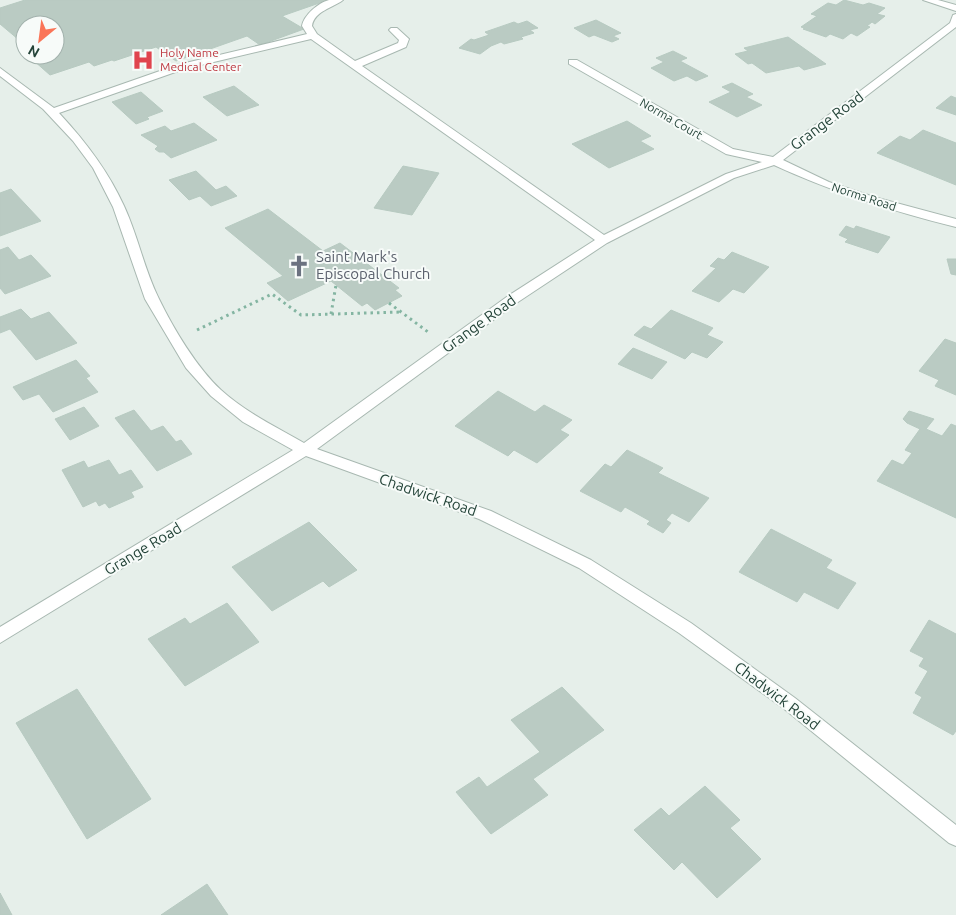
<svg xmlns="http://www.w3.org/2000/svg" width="956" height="915" font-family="Ubuntu,sans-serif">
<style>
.building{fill:#bacbc3;stroke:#b7cac1}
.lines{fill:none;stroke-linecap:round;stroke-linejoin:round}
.minor-casing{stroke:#a8b8b1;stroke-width:2}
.path{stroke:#84b5a2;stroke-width:3;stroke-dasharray:2.5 4;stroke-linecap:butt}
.minor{fill:#fff;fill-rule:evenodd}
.labels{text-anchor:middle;stroke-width:4;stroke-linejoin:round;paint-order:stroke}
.far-health-label{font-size:12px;fill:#be3a42;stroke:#f7fbf9;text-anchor:start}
.far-street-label{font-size:12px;fill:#234338;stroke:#f7fbf9}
.street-label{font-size:15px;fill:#234338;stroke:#f7fbf9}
.worship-label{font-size:15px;fill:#5b616d;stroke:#f7fbf9;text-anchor:start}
</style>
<rect width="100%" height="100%" fill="#e6efea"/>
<g class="building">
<polygon points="25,0 328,0 282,16 304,29 260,45 247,36 176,61 156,47 114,61 112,60 94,66 89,62 50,75 33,60 41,58 38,55 55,55 55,25 25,25 25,45 0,24 0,8"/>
<polygon points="844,0 863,5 869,3 885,8 877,14 885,16 875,24 872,22 867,26 870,27 857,36 851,33 843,39 830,34 826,37 803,29 805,28 801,27 817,16 811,14 828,3 836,5"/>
<polygon points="596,20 621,33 613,36 619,39 612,42 594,35 589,37 574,28"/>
<polygon points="527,21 538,28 530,30 534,33 521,37 523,39 504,44 501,42 491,46 480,54 459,48 471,39 474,40 489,35 485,32 514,22 518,24"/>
<polygon points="788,37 826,64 804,70 799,66 766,73 752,63 748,64 735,54 748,51 744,48"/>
<polygon points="673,51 687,58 680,61 708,76 696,81 687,76 674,81 651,68 664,62 656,58"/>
<polygon points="732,83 753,94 746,97 762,105 737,117 709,102 731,92 722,87"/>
<polygon points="234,86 259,105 227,116 203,97"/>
<polygon points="141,92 163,111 147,117 149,119 136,124 112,102"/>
<polygon points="951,96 956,98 956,115 936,108"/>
<polygon points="627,121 651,136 640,141 654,149 609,168 572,144"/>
<polygon points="194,123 217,140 171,158 164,152 159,152 155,149 158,146 141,135 165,126 171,131"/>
<polygon points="923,130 956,143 956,185 877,153 900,136 910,140"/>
<polygon points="403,166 439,173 412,215 374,208"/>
<polygon points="196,171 216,190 226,186 237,196 211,206 200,196 189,200 169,180"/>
<polygon points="11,189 41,221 0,236 0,193"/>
<polygon points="268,209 323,251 340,243 399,288 395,290 402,296 375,310 367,303 362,306 331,281 288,301 267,283 283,276 225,228"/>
<polygon points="846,226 854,229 856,226 890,237 878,253 845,242 848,239 839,235"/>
<polygon points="8,247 19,260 31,255 51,276 5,294 0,288 0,250"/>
<polygon points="732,252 769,267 744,293 733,289 719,302 692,291 716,268 710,266 718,258 724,260"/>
<polygon points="947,259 956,259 956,275 951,274"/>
<polygon points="21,309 31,319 49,312 77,343 36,360 10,329 0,333 0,317"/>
<polygon points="671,310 713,328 707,335 723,342 707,358 692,352 685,359 634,335 644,326 651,329"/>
<polygon points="945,339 956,343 956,395 935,386 939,380 919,371"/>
<polygon points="633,348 667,362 652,379 618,364"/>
<polygon points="76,360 90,376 86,378 98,392 53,412 39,394 23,400 13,387"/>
<polygon points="498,391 535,412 544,405 572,420 560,430 569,435 537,463 514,450 508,456 455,426"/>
<polygon points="84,407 99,426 70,440 55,419"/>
<polygon points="134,410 151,431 163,426 176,442 181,440 192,454 157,471 115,418"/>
<polygon points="909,411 934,419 926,429 942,436 951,424 956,426 956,518 877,481 892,460 903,465 912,453 905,450 920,429 907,423 903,419"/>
<polygon points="627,450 663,468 658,473 709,498 689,522 672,513 666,520 671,523 663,533 647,524 650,521 625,507 621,512 580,491 605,464 611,467"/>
<polygon points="109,460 119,475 131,470 143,487 131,492 134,497 109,508 105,503 99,506 96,501 83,507 62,470 84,461 88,468"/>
<polygon points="309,522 357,570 329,587 323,581 272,611 232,567"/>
<polygon points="771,529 832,560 826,568 856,583 838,609 804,592 797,602 739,572"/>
<polygon points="227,603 259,642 185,686 148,639 185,618 190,624"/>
<polygon points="929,620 956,634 956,731 953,735 913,713 922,697 915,693 928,671 919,666 924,658 910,651"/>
<polygon points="562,687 604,730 533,779 548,795 491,834 456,792 479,777 487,787 540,752 511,720"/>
<polygon points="77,689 151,799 87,839 16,723"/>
<polygon points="705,786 740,820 730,828 761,859 717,898 682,862 674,870 634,830 661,808 669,816"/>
<polygon points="207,884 228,915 161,915"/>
<polygon points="0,893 12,915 0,915"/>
</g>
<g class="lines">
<g class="minor-casing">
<g id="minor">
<path d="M329 0H343C333 8 314 11 312 26L317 34 355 61 398 43 399 40 389 30 391 28H397L409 39 406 47 362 66 604 235 726 174 762 162 726 154 569 64V60H577L733 149 773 157 950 23 953 15 956 14V27L783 160 829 182 874 197 956 219V227C892 211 835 193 774 165L734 178 607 243 518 302 317 449 491 511 591 560 691 623 795 698 956 825V846L949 843 783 708 679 633 579 568 479 519 306 456 0 643V627L293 450 243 422 211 396 186 368 145 299 113 207 93 168 73 141 43 109 0 76V68L54 108 177 65 307 34 302 26C304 15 318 3 329 0ZM311 39 595 240 508 296 304 443C276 427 245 412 221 390 197 368 173 328 159 299 144 269 138 236 124 206 108 171 86 142 59 113L184 69Z"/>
<polygon points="923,0 938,0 956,5 956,11"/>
</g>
</g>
<g class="path">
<polyline points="389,303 428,332"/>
<polyline points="331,314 336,285"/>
<polyline points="197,330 272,294 301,315 401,312"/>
</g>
<use href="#minor" class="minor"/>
</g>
<defs>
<g id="hospital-bare" transform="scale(1.725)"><path d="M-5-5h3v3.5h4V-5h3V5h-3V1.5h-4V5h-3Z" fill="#e0444e" stroke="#f7fbf9" stroke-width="2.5" paint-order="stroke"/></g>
<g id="church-bare" transform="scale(1.725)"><path d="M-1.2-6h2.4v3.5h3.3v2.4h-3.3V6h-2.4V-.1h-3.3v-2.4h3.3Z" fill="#6b7280" stroke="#f7fbf9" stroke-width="2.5" paint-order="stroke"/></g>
</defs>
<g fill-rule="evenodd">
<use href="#hospital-bare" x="143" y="60"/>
<use href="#church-bare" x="299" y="266"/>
</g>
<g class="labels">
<g class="far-health-label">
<text x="160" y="57">Holy Name<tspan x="160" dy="14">Medical Center</tspan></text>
</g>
<g class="far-street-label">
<text transform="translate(671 119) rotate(30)" y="4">Norma Court</text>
<text transform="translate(864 197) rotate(18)" y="4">Norma Road</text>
</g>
<g class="street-label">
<text transform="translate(827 121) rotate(-37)" y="5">Grange Road</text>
<text transform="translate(479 324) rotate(-36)" y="5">Grange Road</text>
<text transform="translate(428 495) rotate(19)" y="5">Chadwick Road</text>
<text transform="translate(143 549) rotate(-31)" y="5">Grange Road</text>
<text transform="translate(777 696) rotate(37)" y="5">Chadwick Road</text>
</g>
<g class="worship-label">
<text x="316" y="262">Saint Mark's<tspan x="316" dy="17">Episcopal Church</tspan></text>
</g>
</g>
<g transform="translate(40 40) rotate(209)"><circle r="24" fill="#f7fbf9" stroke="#a2b1ac"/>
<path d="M0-4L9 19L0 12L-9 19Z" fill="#fa7558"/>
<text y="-8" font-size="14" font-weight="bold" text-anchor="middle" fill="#234338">N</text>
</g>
</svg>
